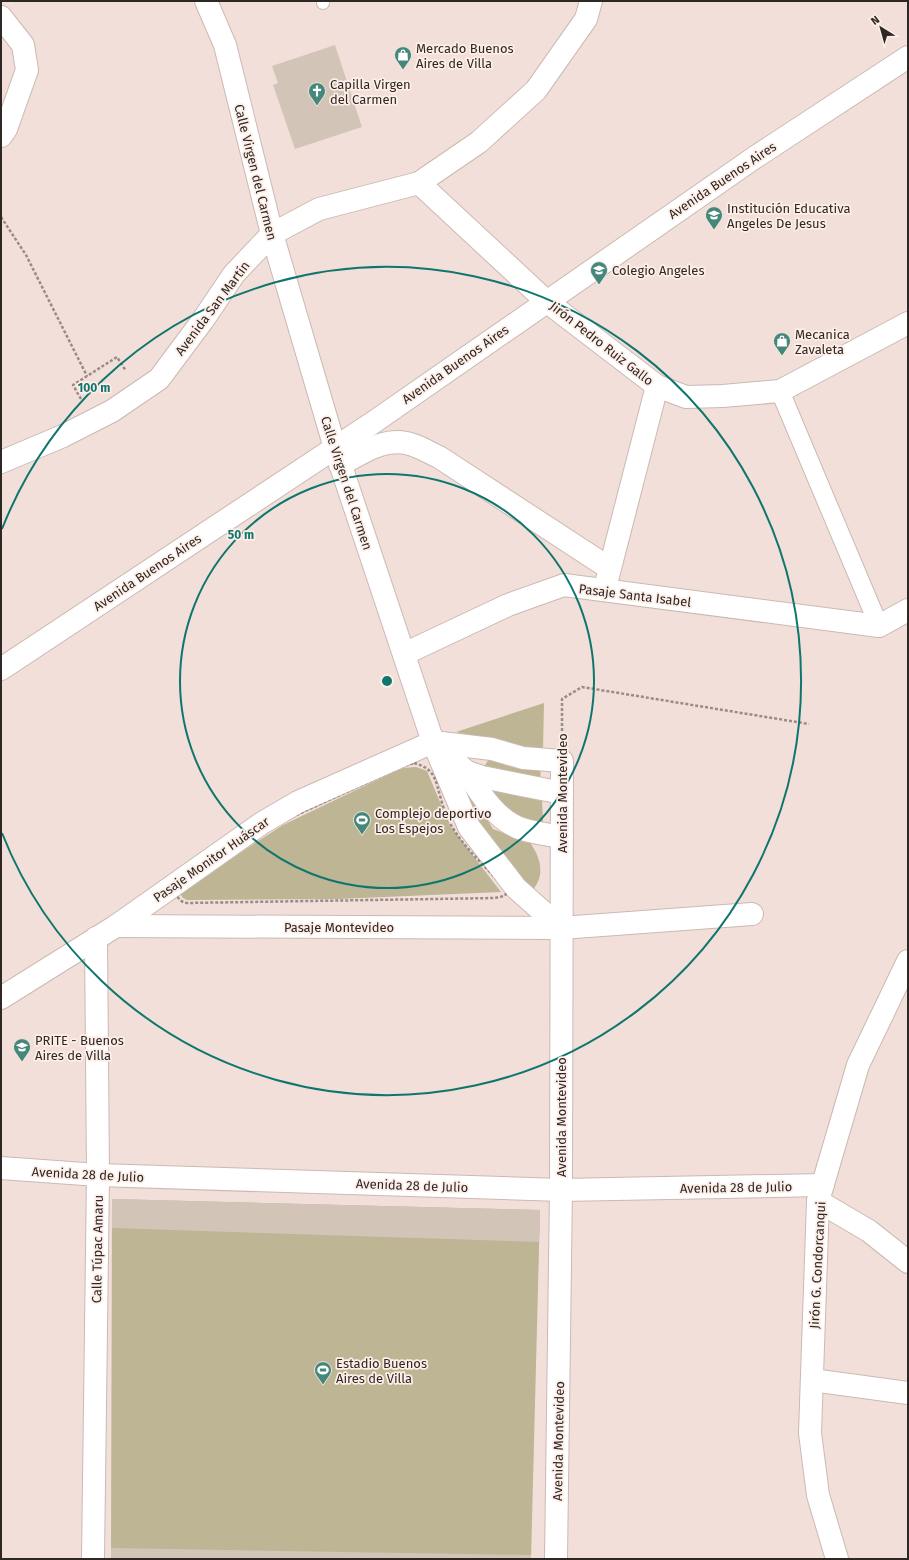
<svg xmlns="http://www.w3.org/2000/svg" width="909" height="1560" font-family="'Fira Sans',sans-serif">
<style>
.green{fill:#bdb594}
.building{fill:#d2c5b8}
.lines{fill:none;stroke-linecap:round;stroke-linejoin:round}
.service-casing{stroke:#cbb9b2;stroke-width:14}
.pedestrian-casing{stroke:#cbb9b2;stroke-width:20}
.minor-casing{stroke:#cbb9b2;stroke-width:24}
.tertiary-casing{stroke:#cbb9b2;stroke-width:24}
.path{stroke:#998b87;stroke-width:2.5;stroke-dasharray:3 2;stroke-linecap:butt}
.service{stroke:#fff;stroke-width:12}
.pedestrian{stroke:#fff;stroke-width:18}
.minor{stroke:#fff;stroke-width:22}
.tertiary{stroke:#fff;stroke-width:22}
.ring{fill:none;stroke:#0f766e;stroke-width:2}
.labels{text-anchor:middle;stroke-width:3.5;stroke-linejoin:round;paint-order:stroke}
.poi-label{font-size:13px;fill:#2e2724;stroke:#fdeee8;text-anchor:start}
.street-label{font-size:13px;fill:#2e2724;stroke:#fdeee8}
.centre{fill:#0f766e;stroke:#fdeee8;stroke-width:2}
.ring-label{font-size:12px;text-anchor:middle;font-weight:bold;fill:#0f766e;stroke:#fdeee8;stroke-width:3.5;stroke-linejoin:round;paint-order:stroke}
</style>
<rect width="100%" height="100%" fill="#f2dfd9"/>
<g class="green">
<polygon points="544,703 543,750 456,732"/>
<polygon points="490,757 541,766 540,782 484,767"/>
<polygon points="416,767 427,771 450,826 501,892 338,899 187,900 183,898 181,895 182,890 283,825 402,768"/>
<path d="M458 771 493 829 511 836 526 837C540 855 548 875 530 893L482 835Z"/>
<polygon points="484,784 542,800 543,821 540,828 521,823"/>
<polygon points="112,1199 540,1210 531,1559 111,1559"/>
</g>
<g class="building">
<polygon points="335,45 362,127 295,149 273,85 278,83 272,66"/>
<polygon points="112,1199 540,1210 539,1242 112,1228"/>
<polygon points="111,1548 531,1555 531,1559 111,1559"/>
</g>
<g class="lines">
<g class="service-casing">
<polyline id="service" points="323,1 323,3"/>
</g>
<g class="pedestrian-casing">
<polyline id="pedestrian" points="780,391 879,626"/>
</g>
<g class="minor-casing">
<g id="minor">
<polyline points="206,1 225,45 272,234 335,448 433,742 469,827 516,888 561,928"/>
<polyline points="1,17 23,45 27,70 6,129 1,136"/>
<polyline points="419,183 546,301 657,386 686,397 723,396 780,391 908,323"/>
<polyline points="1,462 63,436 112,411 159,379 203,320 234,274 272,234 319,209 419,183 479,142 536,90 586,19 591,1"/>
<path d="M340 465C362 453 387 435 413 445 422 448 430 453 439 457L609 568"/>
<polyline points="607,580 657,386"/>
<polyline points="404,654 508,605 564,585 879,626 908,610"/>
<polyline points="433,742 492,749 523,758 562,761 561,1190 556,1559"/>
<polyline points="437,746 467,772 482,777 562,793"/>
<path d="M467 772C480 794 497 821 522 829 535 833 549 835 562 837"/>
<polyline points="116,926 561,928 752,914"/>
<polyline points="1,998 116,926 262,823 298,802 433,742"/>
<polyline points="1,1168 98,1175 561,1190 823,1185"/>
<polyline points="818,1201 869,1231 908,1262"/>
<polyline points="812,1380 908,1393"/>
<polyline points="93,1559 98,1175 96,938"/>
<polyline points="837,1559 818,1495 810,1433 818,1201 858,1065 908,961"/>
</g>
</g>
<g class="tertiary-casing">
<polyline id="tertiary" points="1,669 371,424 754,158 908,57"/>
</g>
<g class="path">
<polyline points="1,217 26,255 87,376"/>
<polyline points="81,399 73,385 117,357 126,371"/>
<polyline points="562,736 562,699 582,687 809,724"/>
<path d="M414 763C436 769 435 780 441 799 443 808 447 817 451 825 464 848 487 868 505 888L507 893 504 896 495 898 187 903C181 902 177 899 177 892L180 888 279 823 403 766Z"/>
</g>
<use href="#service" class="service"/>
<use href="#pedestrian" class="pedestrian"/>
<use href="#minor" class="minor"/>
<use href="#tertiary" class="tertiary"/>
</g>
<g class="ring">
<circle cx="387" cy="681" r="207"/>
<path d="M2 529A414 414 0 1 1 2 833"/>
</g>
<defs>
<g id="shop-pin" transform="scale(0.9)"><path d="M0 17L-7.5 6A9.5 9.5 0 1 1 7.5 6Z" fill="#45887b" stroke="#fdeee8"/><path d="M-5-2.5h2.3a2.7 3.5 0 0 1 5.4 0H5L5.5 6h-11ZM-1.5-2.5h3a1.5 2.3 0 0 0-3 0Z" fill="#fff"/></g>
<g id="church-pin" transform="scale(0.9)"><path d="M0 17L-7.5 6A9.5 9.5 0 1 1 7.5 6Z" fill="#45887b" stroke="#fdeee8"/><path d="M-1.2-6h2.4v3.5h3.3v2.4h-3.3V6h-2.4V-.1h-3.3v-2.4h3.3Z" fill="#fff"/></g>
<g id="school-pin" transform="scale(0.9)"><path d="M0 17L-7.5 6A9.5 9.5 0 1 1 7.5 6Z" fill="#45887b" stroke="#fdeee8"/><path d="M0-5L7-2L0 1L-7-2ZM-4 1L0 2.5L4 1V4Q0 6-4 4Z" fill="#fff"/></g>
<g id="university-pin" transform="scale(0.9)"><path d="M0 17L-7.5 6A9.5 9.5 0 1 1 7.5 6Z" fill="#45887b" stroke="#fdeee8"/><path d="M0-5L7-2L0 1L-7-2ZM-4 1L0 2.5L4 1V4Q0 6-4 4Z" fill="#fff"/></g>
<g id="stadium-pin" transform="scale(0.9)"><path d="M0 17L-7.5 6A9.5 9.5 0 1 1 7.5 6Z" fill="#45887b" stroke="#fdeee8"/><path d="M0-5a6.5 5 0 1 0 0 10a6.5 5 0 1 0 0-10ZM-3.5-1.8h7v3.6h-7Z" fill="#fff"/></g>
</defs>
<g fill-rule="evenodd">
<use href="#shop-pin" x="403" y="55"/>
<use href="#church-pin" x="317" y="91"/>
<use href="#school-pin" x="714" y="215"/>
<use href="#university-pin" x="599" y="270"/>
<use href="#shop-pin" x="782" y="341"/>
<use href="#stadium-pin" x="362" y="820"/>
<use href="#school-pin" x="22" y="1047"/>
<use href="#stadium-pin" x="323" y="1370"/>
</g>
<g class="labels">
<g class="poi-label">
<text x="416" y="53">Mercado Buenos<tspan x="416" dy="15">Aires de Villa</tspan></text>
<text x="330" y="89">Capilla Virgen<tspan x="330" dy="15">del Carmen</tspan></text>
<text x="727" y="213">Institución Educativa<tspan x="727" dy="15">Angeles De Jesus</tspan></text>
<text x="612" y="275">Colegio Angeles</text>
<text x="795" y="339">Mecanica<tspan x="795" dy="15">Zavaleta</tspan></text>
<text x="375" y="818">Complejo deportivo<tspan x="375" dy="15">Los Espejos</tspan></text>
<text x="35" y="1045">PRITE - Buenos<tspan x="35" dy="15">Aires de Villa</tspan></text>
<text x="336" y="1368">Estadio Buenos<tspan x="336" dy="15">Aires de Villa</tspan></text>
</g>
<g class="street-label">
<text transform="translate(256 172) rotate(76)" y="5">Calle Virgen del Carmen</text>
<text transform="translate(722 180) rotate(-34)" y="5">Avenida Buenos Aires</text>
<text transform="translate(212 308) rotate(-53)" y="5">Avenida San Martín</text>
<text transform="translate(602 343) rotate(38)" y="5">Jirón Pedro Ruiz Gallo</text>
<text transform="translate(455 364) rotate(-35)" y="5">Avenida Buenos Aires</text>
<text transform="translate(347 483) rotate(72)" y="5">Calle Virgen del Carmen</text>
<text transform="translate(147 572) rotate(-34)" y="5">Avenida Buenos Aires</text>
<text transform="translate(635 595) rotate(7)" y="5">Pasaje Santa Isabel</text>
<text transform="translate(562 793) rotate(-90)" y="5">Avenida Montevideo</text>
<text transform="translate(211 859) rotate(-35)" y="5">Pasaje Monitor Huáscar</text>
<text x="339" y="932">Pasaje Montevideo</text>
<text transform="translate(561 1117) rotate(-90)" y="5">Avenida Montevideo</text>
<text transform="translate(88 1174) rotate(3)" y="5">Avenida 28 de Julio</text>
<text transform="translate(412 1185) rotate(2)" y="5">Avenida 28 de Julio</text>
<text transform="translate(736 1187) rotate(-1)" y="5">Avenida 28 de Julio</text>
<text transform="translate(97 1249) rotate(-89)" y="5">Calle Túpac Amaru</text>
<text transform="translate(817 1265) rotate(-87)" y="5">Jirón G. Condorcanqui</text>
<text transform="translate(558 1441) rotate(-89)" y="5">Avenida Montevideo</text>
</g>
</g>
<circle cx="387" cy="681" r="6" class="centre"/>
<g class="ring-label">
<text x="94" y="392">100 m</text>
<text x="241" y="539">50 m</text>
</g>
<rect width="909" height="1560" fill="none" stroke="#2e2724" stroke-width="4"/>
<g transform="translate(881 28) rotate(323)" stroke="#fdeee8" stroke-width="3" paint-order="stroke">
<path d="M0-3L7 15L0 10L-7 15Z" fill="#2e2724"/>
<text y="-6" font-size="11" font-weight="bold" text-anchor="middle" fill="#2e2724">N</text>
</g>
</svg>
